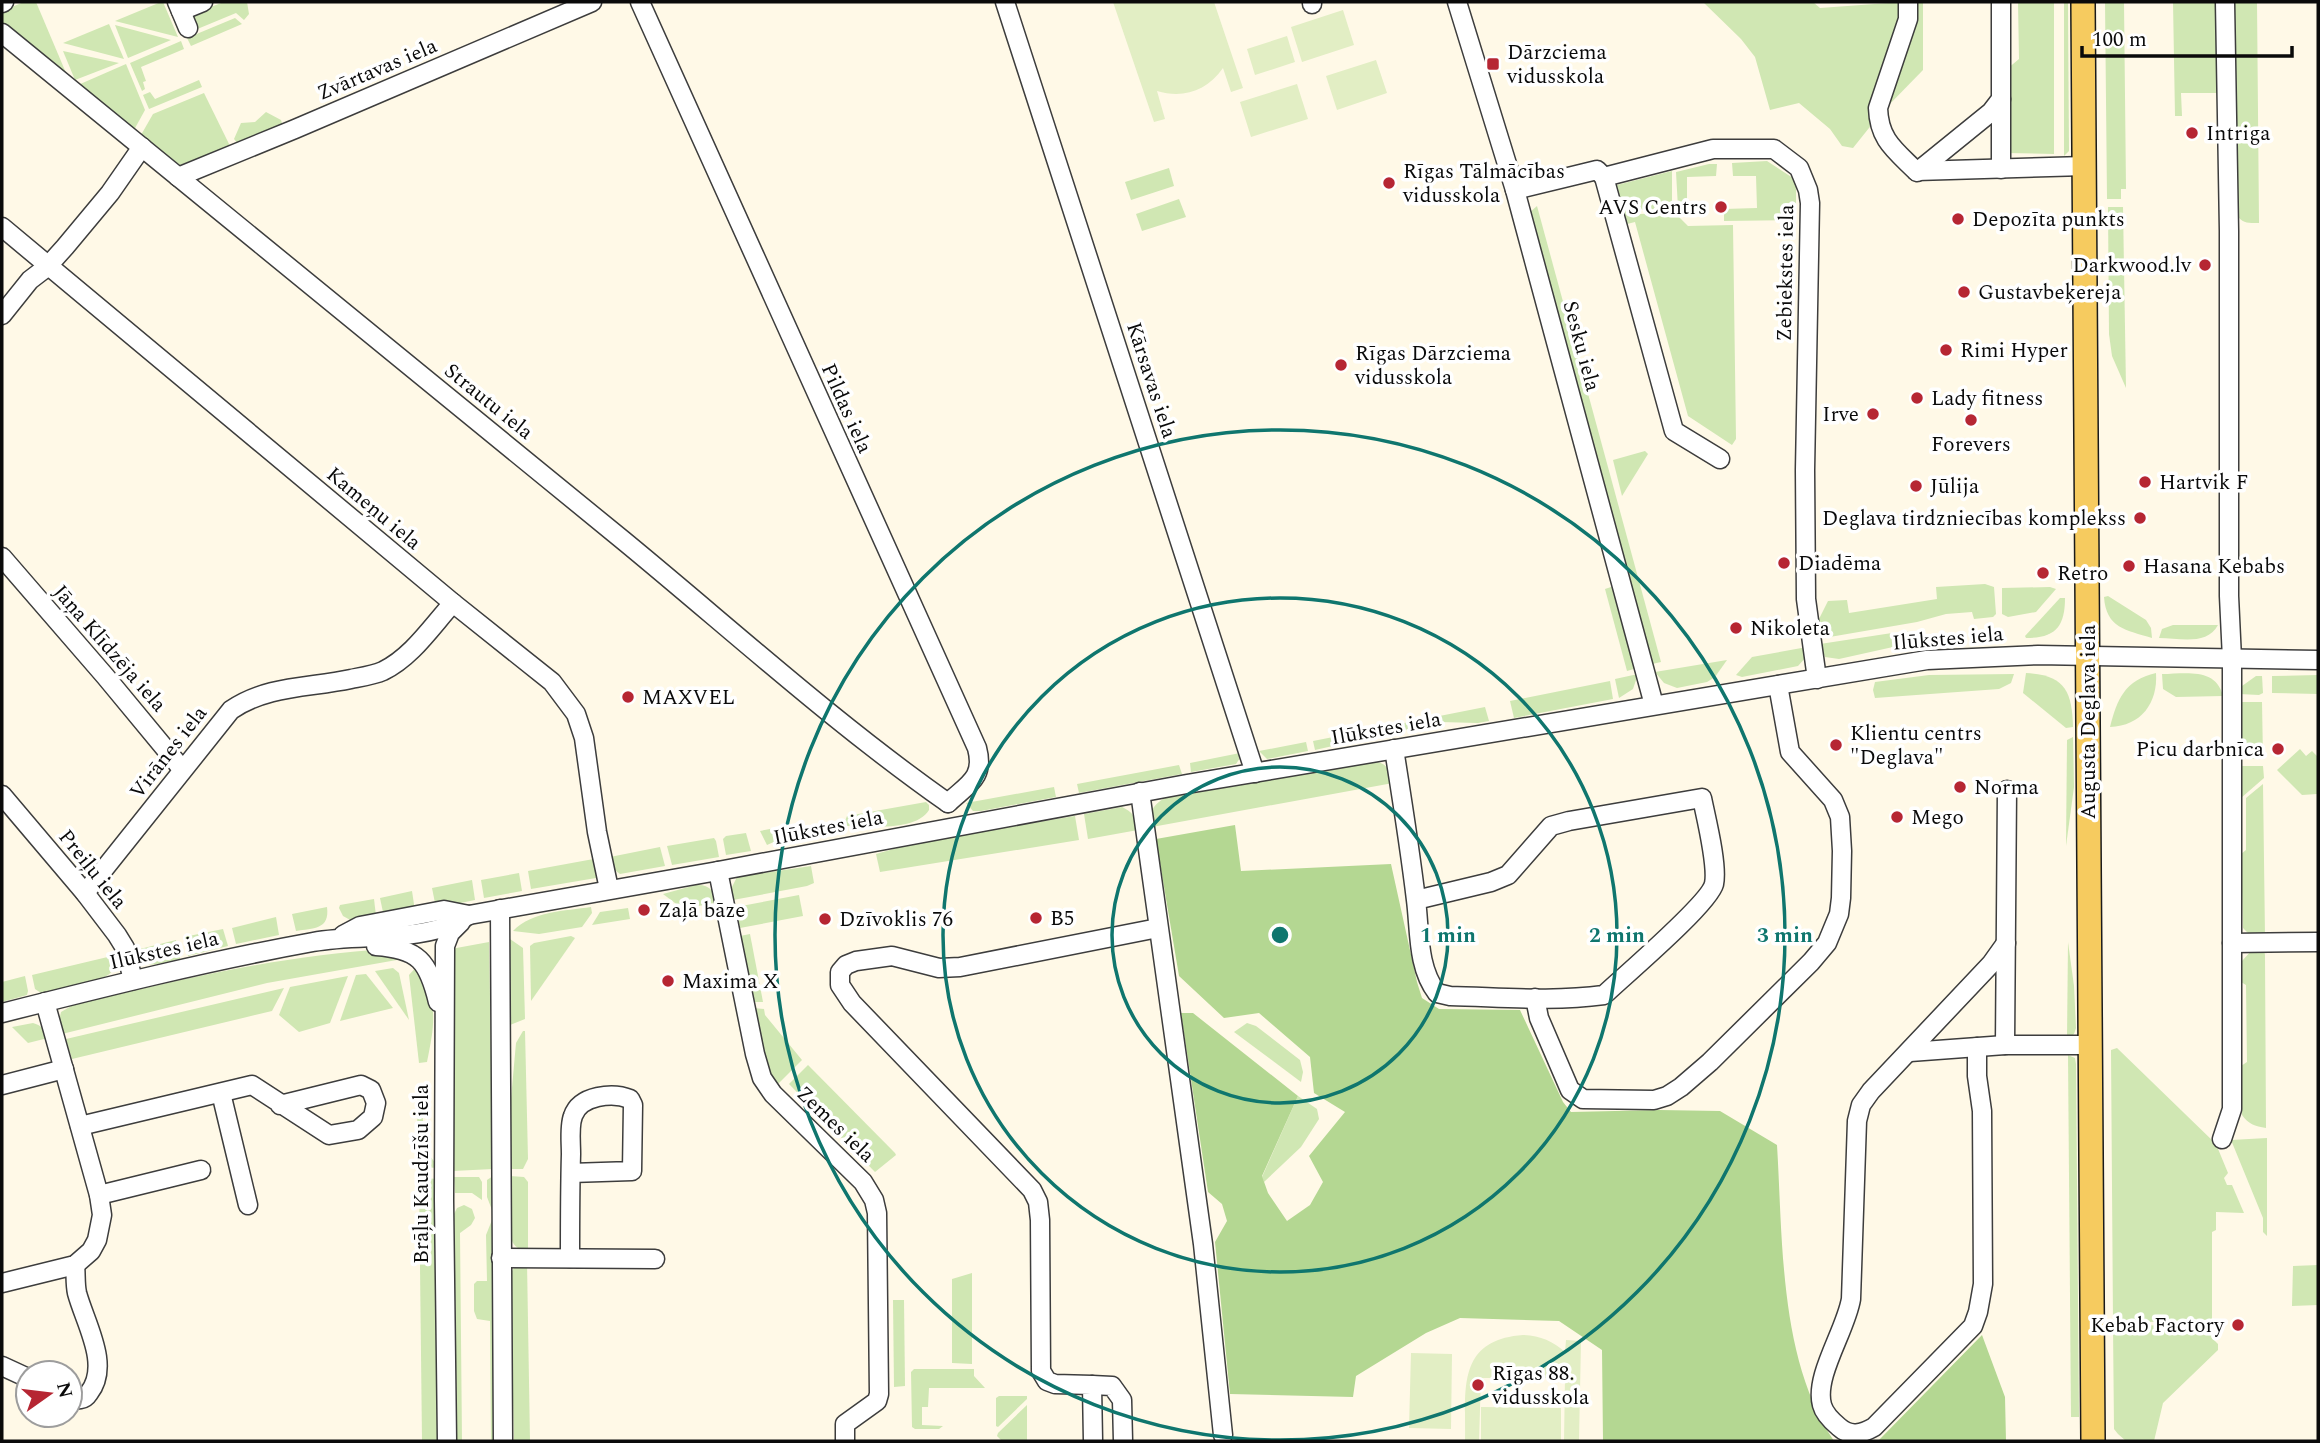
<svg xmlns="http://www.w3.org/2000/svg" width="2320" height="1443" font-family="Spectral,serif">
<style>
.green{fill:#d0e7b3}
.forest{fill:#b4d792}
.pitch{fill:#e2eec4}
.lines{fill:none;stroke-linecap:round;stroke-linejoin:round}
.minor-casing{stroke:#3d3d3d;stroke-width:21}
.major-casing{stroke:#1b1b1b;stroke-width:26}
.minor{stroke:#fff;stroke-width:18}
.major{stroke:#f6cb5f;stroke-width:23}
.ring{fill:none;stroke:#0f766e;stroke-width:3.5}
.poi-dot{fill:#b62633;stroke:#fff;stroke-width:2.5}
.labels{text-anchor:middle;stroke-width:7;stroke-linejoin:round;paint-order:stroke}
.poi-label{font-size:21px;fill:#0a0a0a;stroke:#fff;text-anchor:start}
.street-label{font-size:21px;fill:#0a0a0a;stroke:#fff}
.centre{fill:#0f766e;stroke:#fff;stroke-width:3.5}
.ring-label{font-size:21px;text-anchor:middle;font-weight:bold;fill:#0f766e;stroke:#fff;stroke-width:7;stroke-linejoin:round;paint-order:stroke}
</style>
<rect width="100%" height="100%" fill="#fff9e7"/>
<g class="green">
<polygon points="24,2 36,2 69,80 2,22 2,11"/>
<polygon points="163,2 178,37 115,21 161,2"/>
<polygon points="224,2 247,2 249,14 244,20 236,13 195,30 189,15"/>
<polygon points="1703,2 1813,2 1820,8 1902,2 1894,45 1873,123 1853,148 1842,146 1830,129 1799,103 1770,110 1755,57 1741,39"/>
<polygon points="1914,2 1923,2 1923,70 1883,111"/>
<polygon points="2018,2 2054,2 2054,154 2006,153 2007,69 2019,59"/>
<polygon points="2064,2 2068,2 2069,151 2064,156"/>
<polygon points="2105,2 2124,2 2126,189 2121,189 2121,199 2107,199"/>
<polygon points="2173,2 2216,2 2218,93 2181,93 2182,116 2175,116"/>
<path d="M2233 2H2257L2259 223C2250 223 2242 224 2237 215Z"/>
<polygon points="235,18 242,24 191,46 187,38"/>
<polygon points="109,24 124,59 63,43"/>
<polygon points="115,25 171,40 128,58"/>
<polygon points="181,41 184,49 141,67 146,81 143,82 145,89 142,91 130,63"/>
<polygon points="63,51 119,63 75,80"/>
<polygon points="126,64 145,110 134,130 78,85"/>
<polygon points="199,80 202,87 149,109 143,95 150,92 155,99"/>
<polygon points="204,93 230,146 180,165 141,135 153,114"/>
<polygon points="266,112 281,120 283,126 238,144 234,139 241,123 255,122"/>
<polygon points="1767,161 1796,180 1796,220 1724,221 1724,209 1757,208 1756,176 1733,176 1732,163"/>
<polygon points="1709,164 1717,164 1716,176 1687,177 1687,210 1678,208 1676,172"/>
<polygon points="1169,168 1174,186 1131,200 1125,182"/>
<polygon points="1672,171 1672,208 1643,210 1616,196 1613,186"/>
<polygon points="1179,199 1186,217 1142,231 1136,214"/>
<polygon points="1616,201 1640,214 1675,213 1688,226 1733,225 1736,439 1732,445 1688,416 1635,222 1623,225"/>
<polygon points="1537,206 1661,662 1652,664 1529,213"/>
<polygon points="2108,207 2123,207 2126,388 2112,356 2109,334"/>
<polygon points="1645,451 1648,454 1622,496 1613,460"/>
<polygon points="1985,584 1994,587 1996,614 1993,617 1974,619 1972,612 1946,614 1917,622 1818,639 1817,623 1828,601 1847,600 1849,613 1937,599 1936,587"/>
<polygon points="1614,586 1637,668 1627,671 1605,589"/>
<polygon points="2050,587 2056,589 2036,612 2008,617 2002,614 2002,588"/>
<path d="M2108 596 2146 620 2151 628 2152 638C2126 630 2106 628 2104 597Z"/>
<path d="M2060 598H2065C2065 627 2055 638 2026 638L2025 636Z"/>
<path d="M2173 625H2218C2207 646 2179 638 2159 638L2162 629Z"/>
<polygon points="1905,631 1913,632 1919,636 1920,641 1839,659 1825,657 1820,644"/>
<polygon points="1807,647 1807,656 1798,666 1742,677 1736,675 1752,657"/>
<polygon points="1727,660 1715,677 1707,682 1677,688 1664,683 1655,672"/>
<path d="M2026 673C2065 675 2072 691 2073 727L2066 728 2023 693Z"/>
<path d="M2156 673C2158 703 2141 726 2110 727 2117 699 2125 680 2156 673Z"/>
<polygon points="1638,674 1633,689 1619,698 1615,679"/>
<polygon points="2014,674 2011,683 1999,689 1875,698 1873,690 1875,682 1929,675"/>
<path d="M2162 674C2185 674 2216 667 2223 696L2176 697 2163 689Z"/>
<polygon points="2318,675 2318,694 2272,693 2272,676"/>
<polygon points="2256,676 2262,676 2263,693 2259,695 2239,694 2242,686"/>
<polygon points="1610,681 1613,699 1514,718 1510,701"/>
<polygon points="2239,702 2262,702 2263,759 2240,759"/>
<polygon points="1485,707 1489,721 1478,723 1440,722 1315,750 1313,741"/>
<polygon points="2073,737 2074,787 2066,846 2067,740"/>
<polygon points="1306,742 1308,751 1267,759 1259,751"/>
<polygon points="2300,749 2306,756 2312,751 2318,757 2317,794 2302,795 2277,770"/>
<polygon points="1240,753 1240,758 1236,764 1191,772 1190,763"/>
<path d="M1376 762C1388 763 1390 773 1393 783L1152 827C1149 813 1152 805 1165 798Z"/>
<polygon points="1179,765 1182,774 1079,793 1077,784"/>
<polygon points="2240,766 2263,766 2264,778 2241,798 2239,797"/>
<polygon points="2263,784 2265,936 2249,934 2243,928 2241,854 2246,850 2246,798"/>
<polygon points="1054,787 1056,797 981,811 973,811 966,803"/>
<path d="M926 802 929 805V810C916 832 866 826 843 826L847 816Z"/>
<path d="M1122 807C1133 812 1136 818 1138 830L1088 839 1084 814Z"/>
<polygon points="1075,816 1079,840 880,872 876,854 918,842"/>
<polygon points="841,821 839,825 782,834 776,841 767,845 760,831 775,828 779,831"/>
<polygon points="746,833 751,851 726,855 723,839 726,836"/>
<polygon points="714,838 716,841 719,857 672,865 667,846"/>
<polygon points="660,847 665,866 620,874 612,868 610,857"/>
<polygon points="599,858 598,877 596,878 531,889 528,871"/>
<polygon points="811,866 814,883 807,886 733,900 731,889 737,877"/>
<polygon points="519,873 522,891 484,898 481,880"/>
<polygon points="472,880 475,900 436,908 432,888"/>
<path d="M696 885C709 884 714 891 719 902L683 909 663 894Z"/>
<polygon points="412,891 415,911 384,917 380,898"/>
<polygon points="799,895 803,916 740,928 736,907"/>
<polygon points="374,899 376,916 352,921 343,916 339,908 340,905"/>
<path d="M327 907C330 930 313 928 296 931L292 914Z"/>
<path d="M591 907 592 913 582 927 539 934 513 931C532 911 565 911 591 907Z"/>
<polygon points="628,908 630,919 592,925 600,912"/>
<polygon points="276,917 279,935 236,944 232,928"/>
<polygon points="223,929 228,946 188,956 184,937"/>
<polygon points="750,934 763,1002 753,1002 740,936"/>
<polygon points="571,936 575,938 531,1001 530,946 534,943"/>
<polygon points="510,939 523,948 525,1019 510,1025 507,1022 506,951"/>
<path d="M176 940 180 959C166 962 151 969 138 960L136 950Z"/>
<polygon points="489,942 493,1169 453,1171 451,949"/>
<polygon points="2068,942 2074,986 2076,1028 2074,1034 2067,1039"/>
<path d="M390 949 408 958 267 983 62 1034 59 1021 61 1012 73 1005C180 980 280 955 390 949Z"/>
<path d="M2264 949 2265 955 2266 1128C2255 1126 2248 1124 2242 1115L2241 1066 2247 1062 2246 985 2241 982 2242 961 2252 950Z"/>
<path d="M116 955C118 963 115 970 108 975 96 983 58 989 41 993L35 989 32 975Z"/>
<path d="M418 965C437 1007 436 1017 427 1062L419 1063 409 975Z"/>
<polygon points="393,968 399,973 409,1020 375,971"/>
<polygon points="366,974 393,1008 340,1021 356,975"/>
<polygon points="25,976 28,991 27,995 2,1002 2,982"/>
<polygon points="348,976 330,1023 299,1032 279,1015 290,987"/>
<polygon points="284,988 272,1011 72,1059 66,1039"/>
<polygon points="753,1008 764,1009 765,1015 802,1060 777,1085 767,1073"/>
<path d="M33 1023C41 1025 45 1030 48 1038L28 1043 12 1027Z"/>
<polygon points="1247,1023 1256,1026 1300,1060 1303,1072 1301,1082 1234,1032"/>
<polygon points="523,1031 525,1031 528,1159 523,1169 510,1169 508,1132 516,1043"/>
<polygon points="2117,1048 2216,1144 2228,1173 2224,1178 2227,1185 2232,1185 2244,1213 2216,1212 2216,1230 2212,1232 2212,1320 2113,1323 2111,1050"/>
<polygon points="2068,1055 2075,1058 2076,1064 2079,1417 2071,1417"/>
<polygon points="808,1065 895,1153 896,1155 875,1172 789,1084"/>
<polygon points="1298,1096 1317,1109 1319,1119 1301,1147 1264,1182 1262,1177"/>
<polygon points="417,1105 421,1105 427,1152 439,1168 418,1167"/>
<polygon points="2267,1138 2267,1236 2263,1232 2263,1218 2231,1140"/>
<polygon points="493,1176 496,1441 491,1441 490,1321 477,1319 474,1311 474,1284 477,1281 487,1281 486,1235 492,1220 492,1210 487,1197 487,1180"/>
<path d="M510 1176 524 1177 528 1182V1251C517 1250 512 1245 510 1234Z"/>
<polygon points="454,1177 479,1177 482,1182 482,1200 472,1193 455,1193"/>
<polygon points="419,1178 440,1179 443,1441 422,1441"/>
<polygon points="464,1205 472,1209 475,1218 471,1225 460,1233 462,1441 457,1441 454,1214 457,1208"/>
<polygon points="527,1262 530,1441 514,1441 510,1274 514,1268"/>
<polygon points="2318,1265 2318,1305 2292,1306 2293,1266"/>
<polygon points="972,1273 972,1364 952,1363 952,1279"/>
<polygon points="893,1300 904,1300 905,1386 894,1387"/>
<polygon points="2212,1323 2211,1337 2218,1344 2218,1350 2163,1403 2154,1441 2126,1441 2118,1434 2114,1429 2113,1327"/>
<polygon points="914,1369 974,1369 974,1376 985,1388 929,1388 928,1407 922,1407 922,1425 943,1426 939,1429 915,1429 912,1427 911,1372"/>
<polygon points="999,1396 1027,1396 1027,1399 998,1427 996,1426 996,1398"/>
<polygon points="1027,1405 1027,1441 1002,1441 997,1436 998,1433"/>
</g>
<g class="forest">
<path d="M1235 825 1241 871 1391 864 1417 982 1422 998 1439 1009 1520 1010 1563 1102 1571 1112 1659 1110 1720 1111 1777 1145C1783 1242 1779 1359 1834 1441H1603L1602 1350 1559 1321 1460 1318 1426 1333 1356 1376 1353 1397 1230 1394 1215 1242 1227 1221 1222 1204 1208 1192 1181 1013H1193L1298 1096 1262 1176 1268 1193 1287 1221 1310 1205 1323 1182 1309 1156 1345 1112 1314 1093 1310 1057 1259 1013 1224 1018 1179 976 1156 839Z"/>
<polygon points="1982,1335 2005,1397 2006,1441 1874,1441 1879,1440"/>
</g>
<g class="pitch">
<path d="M1113 2H1214L1243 88 1231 92 1223 68C1207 91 1183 99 1157 91L1165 119 1154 122Z"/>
<polygon points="1343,10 1354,45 1302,62 1291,27"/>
<polygon points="1287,36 1295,62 1255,75 1247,49"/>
<polygon points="1376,60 1387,93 1337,110 1326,76"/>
<polygon points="1297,84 1308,119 1251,137 1240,102"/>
<path d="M1523 1335C1540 1336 1553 1341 1565 1352L1566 1340 1581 1341 1579 1441H1564L1565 1378H1481L1479 1441H1465C1466 1390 1456 1340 1523 1335Z"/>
<polygon points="1411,1353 1452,1354 1451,1429 1409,1428"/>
<polygon points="1481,1407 1561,1408 1561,1441 1481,1441"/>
</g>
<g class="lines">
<g class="minor-casing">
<g id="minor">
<polyline points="177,2 188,28"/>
<path d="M640 2 977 748C985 778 968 784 948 803"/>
<polyline points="1005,2 1255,773"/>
<polyline points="1312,2 1312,4"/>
<polyline points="1457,2 1515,190 1654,705"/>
<path d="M1908 2V19L1878 108C1879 140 1895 150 1916 171L2085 166"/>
<polyline points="2,3 4,2"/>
<polyline points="181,11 203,2"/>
<path d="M2 33C210 201 416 372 624 541 731 629 834 723 948 803"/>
<polyline points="2001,169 2001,99"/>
<polyline points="1917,172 1991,112 2001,99 2001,2"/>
<polyline points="178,177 295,129 592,2"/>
<polyline points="1604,177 1674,431 1720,459"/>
<polyline points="1515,190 1597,170 1604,177 1713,149 1774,149 1799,168 1808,190 1810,203 1805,470 1806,599 1817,679"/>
<polyline points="2,227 453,603 552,682 576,714 584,738 597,832 609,889"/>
<polyline points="2,315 30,280 47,267 65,247 110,193 142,147"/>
<polyline points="2,557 105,676 182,769"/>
<path d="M1394 749C1402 799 1410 849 1416 900 1420 931 1417 967 1437 993L1450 996C1500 997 1553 1002 1604 995 1624 976 1709 904 1714 884 1718 865 1706 818 1702 798L1569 821 1551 826 1508 875 1491 882 1416 900"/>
<polyline points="1140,792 1203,1244 1223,1435"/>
<polyline points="2,795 85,893 117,935 125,948 133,980"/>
<polyline points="718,871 755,1054 762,1078 773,1094 863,1182 874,1200 877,1213 879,1394 877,1401 845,1424 845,1441"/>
<path d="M85 893 231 710C268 685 309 688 351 679 361 677 374 675 383 671 412 657 432 626 453 603"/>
<polyline points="500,909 503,1441"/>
<polyline points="343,935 360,926 444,910 469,915"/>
<polyline points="2232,943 2318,942"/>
<path d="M376 946C419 949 428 961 438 1002"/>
<polyline points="1535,998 1539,1018 1570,1090 1583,1099 1654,1100 1667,1096 1681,1087 1710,1062 1811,962 1827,943 1839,914 1841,898 1842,851 1840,817 1833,800 1790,752 1778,685"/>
<path d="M2 1013C105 987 208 961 313 942 356 934 403 941 445 927 453 924 461 919 469 915L718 871 1187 784 1927 660 2038 655 2318 660"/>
<polyline points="2005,1045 2007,790"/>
<path d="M1977 1047V1076L1982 1111 1983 1284 1978 1312 1973 1326 1874 1427C1862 1434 1850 1437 1839 1427 1833 1422 1824 1413 1822 1405 1814 1376 1846 1330 1851 1299L1857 1121 1861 1105 1871 1091 1991 964 2006 943"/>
<polyline points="1910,1052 2005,1045 2090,1045"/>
<polyline points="2,1085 64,1069"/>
<polyline points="221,1093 248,1205"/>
<polyline points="80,1126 252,1085 329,1135 358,1130 373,1117 376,1103 371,1090 361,1085 280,1105"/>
<polyline points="2222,1139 2232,1109 2232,659 2229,596 2229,231 2225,2"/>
<polyline points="99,1195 201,1170"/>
<polyline points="501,1258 655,1259"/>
<path d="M570 1258C570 1223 570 1188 571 1154 571 1142 569 1126 573 1116 580 1095 613 1092 630 1099L633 1105 632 1171 571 1173"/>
<polyline points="2,1283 75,1265 91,1251 97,1240 102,1215 99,1195 45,1002"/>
<polyline points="2,1366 28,1378"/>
<polyline points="1092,1385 1112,1386 1122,1400 1123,1441"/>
<path d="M70 1397C78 1400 84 1401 89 1393 111 1365 85 1323 77 1293 75 1284 76 1274 75 1265"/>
<polyline points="447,1441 444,1200 445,946 450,933 461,922"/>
<polyline points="1093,1441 1092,1385 1055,1384 1047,1381 1041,1371 1040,1220 1038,1202 1032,1190 852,1003 840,985 840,972 846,965 856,961 892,956 939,968 960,967 1158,928"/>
</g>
</g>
<g class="major-casing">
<polyline id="major" points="2083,2 2093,1441"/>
</g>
<use href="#minor" class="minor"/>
<use href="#major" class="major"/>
</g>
<g class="ring">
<circle cx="1280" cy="935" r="168"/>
<circle cx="1280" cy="935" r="337"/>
<circle cx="1280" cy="935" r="505"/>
</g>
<g class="poi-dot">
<rect x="1486" y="57" width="14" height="14" rx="3.5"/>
<circle cx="2192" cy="133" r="7"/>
<circle cx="1389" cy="183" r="7"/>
<circle cx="1721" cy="207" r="7"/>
<circle cx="1958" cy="219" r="7"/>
<circle cx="2205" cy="265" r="7"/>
<circle cx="1964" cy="292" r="7"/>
<circle cx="1946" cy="350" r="7"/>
<circle cx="1341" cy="365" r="7"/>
<circle cx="1917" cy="398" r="7"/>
<circle cx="1873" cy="414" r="7"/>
<circle cx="1971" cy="420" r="7"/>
<circle cx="2145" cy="482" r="7"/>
<circle cx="1916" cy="486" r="7"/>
<circle cx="2140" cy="518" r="7"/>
<circle cx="1784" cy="563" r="7"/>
<circle cx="2129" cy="566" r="7"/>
<circle cx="2043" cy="573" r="7"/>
<circle cx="1736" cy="628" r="7"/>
<circle cx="628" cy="697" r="7"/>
<circle cx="1836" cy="745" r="7"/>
<circle cx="2278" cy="749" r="7"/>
<circle cx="1960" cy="787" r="7"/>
<circle cx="1897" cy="817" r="7"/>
<circle cx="644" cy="910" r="7"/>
<circle cx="1036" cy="918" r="7"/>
<circle cx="825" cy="919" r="7"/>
<circle cx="668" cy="981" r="7"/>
<circle cx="2238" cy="1325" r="7"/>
<circle cx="1478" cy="1385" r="7"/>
</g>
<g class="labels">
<g class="poi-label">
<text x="1507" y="59">Dārzciema<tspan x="1507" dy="24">vidusskola</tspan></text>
<text x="2206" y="140">Intriga</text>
<text x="1403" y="178">Rīgas Tālmācības<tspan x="1403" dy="24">vidusskola</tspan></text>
<text x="1707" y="214" text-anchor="end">AVS Centrs</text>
<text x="1972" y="226">Depozīta punkts</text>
<text x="2191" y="272" text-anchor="end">Darkwood.lv</text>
<text x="1978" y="299">Gustavbeķereja</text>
<text x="1960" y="357">Rimi Hyper</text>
<text x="1355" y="360">Rīgas Dārzciema<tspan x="1355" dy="24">vidusskola</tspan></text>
<text x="1931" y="405">Lady fitness</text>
<text x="1859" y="421" text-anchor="end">Irve</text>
<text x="1971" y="451" text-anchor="middle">Forevers</text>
<text x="2159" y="489">Hartvik F</text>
<text x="1930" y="493">Jūlija</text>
<text x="2126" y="525" text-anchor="end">Deglava tirdzniecības komplekss</text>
<text x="1798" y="570">Diadēma</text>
<text x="2143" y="573">Hasana Kebabs</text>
<text x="2057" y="580">Retro</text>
<text x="1750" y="635">Nikoleta</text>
<text x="642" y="704">MAXVEL</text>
<text x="1850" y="740">Klientu centrs<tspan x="1850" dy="24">"Deglava"</tspan></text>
<text x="2264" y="756" text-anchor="end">Picu darbnīca</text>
<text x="1974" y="794">Norma</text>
<text x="1911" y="824">Mego</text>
<text x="658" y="917">Zaļā bāze</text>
<text x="1050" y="925">B5</text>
<text x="839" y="926">Dzīvoklis 76</text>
<text x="682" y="988">Maxima X</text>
<text x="2224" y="1332" text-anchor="end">Kebab Factory</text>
<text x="1492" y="1380">Rīgas 88.<tspan x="1492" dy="24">vidusskola</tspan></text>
</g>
<g class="street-label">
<text transform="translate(377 69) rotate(-23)" y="7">Zvārtavas iela</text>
<text transform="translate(1785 273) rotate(-89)" y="7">Zebiekstes iela</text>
<text transform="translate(1582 346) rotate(75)" y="7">Sesku iela</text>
<text transform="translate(1152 380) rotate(72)" y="7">Kārsavas iela</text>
<text transform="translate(489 401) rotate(39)" y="7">Strautu iela</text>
<text transform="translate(847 408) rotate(66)" y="7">Pildas iela</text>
<text transform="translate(374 508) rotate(40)" y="7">Kameņu iela</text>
<text transform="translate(1948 638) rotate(-5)" y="7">Ilūkstes iela</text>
<text transform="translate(110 648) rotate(49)" y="7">Jāņa Klīdzēja iela</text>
<text transform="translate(2088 722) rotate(-90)" y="7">Augusta Deglava iela</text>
<text transform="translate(1386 728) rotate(-10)" y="7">Ilūkstes iela</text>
<text transform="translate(168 752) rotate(-52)" y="7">Virānes iela</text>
<text transform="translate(828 827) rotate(-11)" y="7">Ilūkstes iela</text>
<text transform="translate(93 869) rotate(51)" y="7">Preiļu iela</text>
<text transform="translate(164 950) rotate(-13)" y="7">Ilūkstes iela</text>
<text transform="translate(836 1124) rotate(44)" y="7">Zemes iela</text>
<text transform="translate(421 1174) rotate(-90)" y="7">Brāļu Kaudzīšu iela</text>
</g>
</g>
<circle cx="1280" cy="935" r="10" class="centre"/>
<g class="ring-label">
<text x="1448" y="942">1 min</text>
<text x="1617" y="942">2 min</text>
<text x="1785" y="942">3 min</text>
</g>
<rect width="2320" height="1443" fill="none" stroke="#0a0a0a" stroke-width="7"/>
<g transform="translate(49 1394) rotate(76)"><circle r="33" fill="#ffffff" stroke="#9d9d9d" stroke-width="2"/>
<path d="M0-5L12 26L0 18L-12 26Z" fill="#b62633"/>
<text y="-10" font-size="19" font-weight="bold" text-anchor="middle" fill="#0a0a0a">N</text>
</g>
<path d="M2082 46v10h210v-10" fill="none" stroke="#0a0a0a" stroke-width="3.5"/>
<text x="2092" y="46" font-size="21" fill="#0a0a0a" stroke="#ffffff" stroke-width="5" paint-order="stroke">100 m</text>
</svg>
